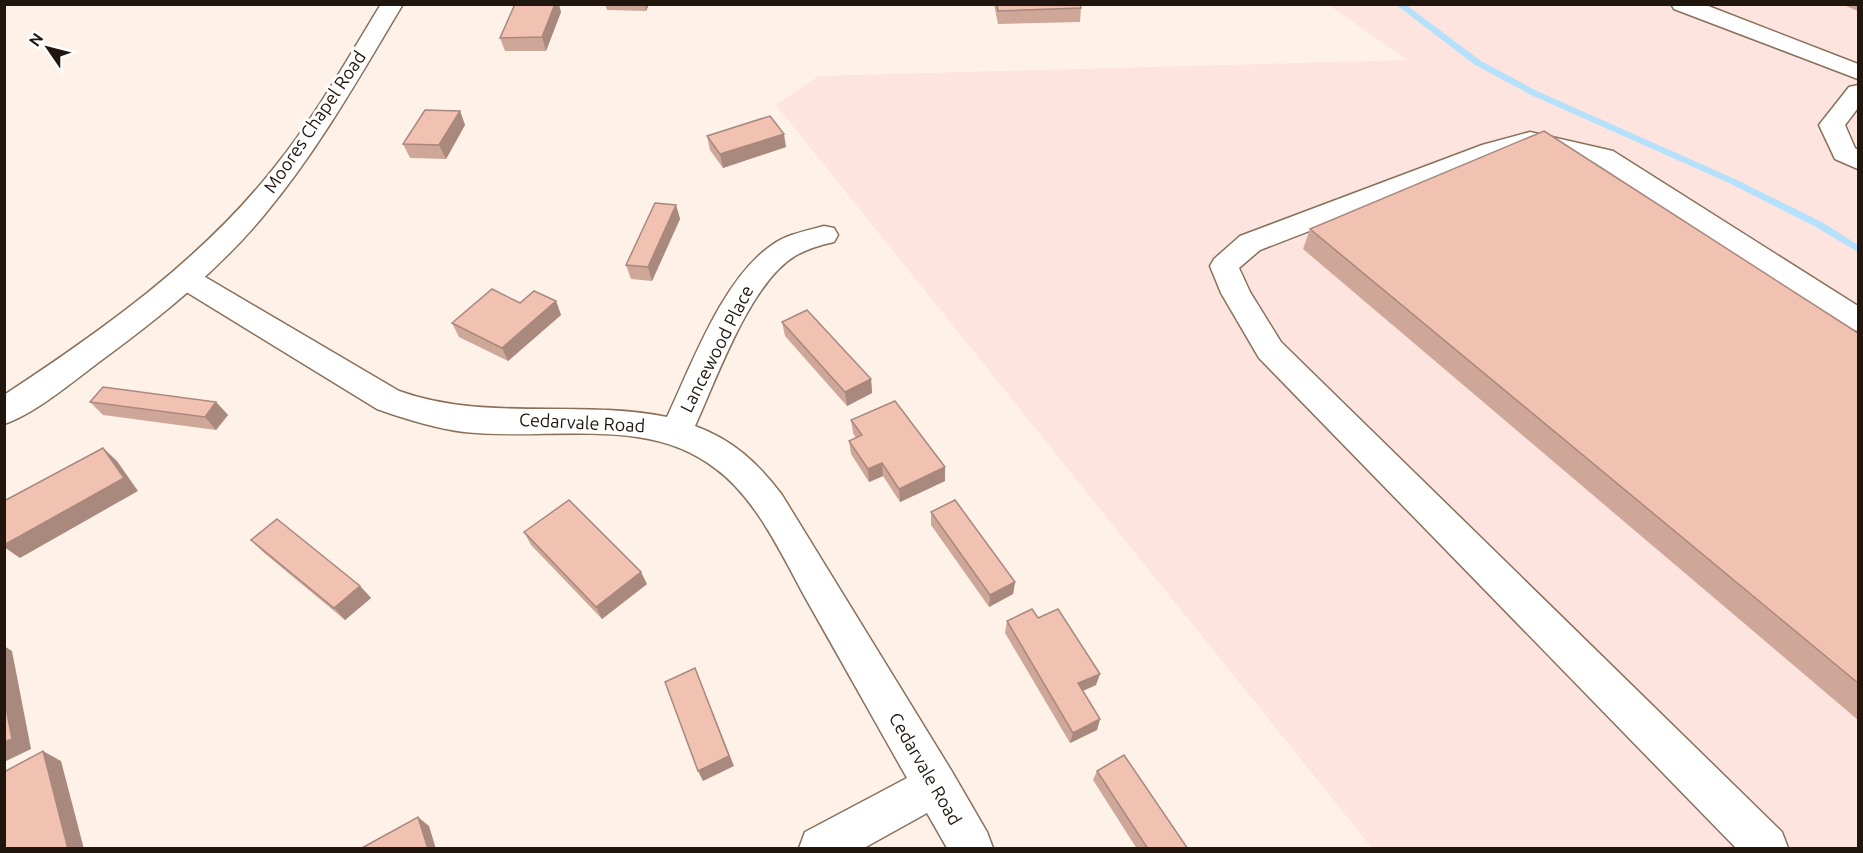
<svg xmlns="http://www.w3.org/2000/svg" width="1863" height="853" font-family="Ubuntu,sans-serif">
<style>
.industrial{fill:#fee4de}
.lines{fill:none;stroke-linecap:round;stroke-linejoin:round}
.stream{fill:#b5e1fc;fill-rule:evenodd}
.minor-casing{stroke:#8a705a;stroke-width:3}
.major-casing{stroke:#8a705a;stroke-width:3}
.minor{fill:#fff;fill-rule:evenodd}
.major{fill:#fff;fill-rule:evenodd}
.wall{fill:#cfa799}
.shaded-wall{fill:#a9887d}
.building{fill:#f1c2b2;stroke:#a9887d;stroke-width:1.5}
.labels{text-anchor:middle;stroke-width:6;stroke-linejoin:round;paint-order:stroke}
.street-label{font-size:18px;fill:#20160d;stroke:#fff}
</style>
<rect width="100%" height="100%" fill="#fef2e8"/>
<polygon class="industrial" points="1329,5 1858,5 1858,848 1372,848 776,105 819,76 1407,60"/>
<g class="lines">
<polygon class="stream" points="1395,4 1405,4 1481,61 1537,91 1735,179 1822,222 1858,245 1858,252 1814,226 1729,183 1531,95 1475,65"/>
<g class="minor-casing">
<g id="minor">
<polygon points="1671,4 1703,4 1858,64 1858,79 1674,9"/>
<polygon points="1858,85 1858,108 1845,125 1855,148 1858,150 1858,169 1835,159 1819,125 1849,87"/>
<polygon points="1530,132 1613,151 1858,306 1858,331 1847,328 1595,163 1531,148 1500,157 1260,250 1239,268 1250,292 1281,342 1782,832 1788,848 1736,848 1259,358 1221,293 1210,266 1214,259 1240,236 1482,145"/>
<path d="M824 226 834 228 838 235 834 242C820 245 807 249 795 256 750 283 717 378 695 426 733 440 758 463 782 495L951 770 987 832 993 848H947L927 813 864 848H799L805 832 907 778C873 718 840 659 806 599 783 557 756 498 716 469 693 451 666 441 637 437 580 429 522 438 464 432 434 428 405 419 377 409L175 285 170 278 175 271 185 268 195 271 399 391C485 422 578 399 667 417 692 364 723 278 772 245 787 234 806 231 824 226Z"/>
</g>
</g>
<g class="major-casing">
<path id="major" d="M381 4H403C360 76 319 149 265 214 218 271 159 318 99 362 74 381 33 415 4 424V395C103 330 200 261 274 168 315 117 347 60 381 4Z"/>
</g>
<use href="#minor" class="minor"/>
<use href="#major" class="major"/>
</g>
<g class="wall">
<polygon points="605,4 649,4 646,11 607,10"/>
<polygon points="994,4 1080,4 1081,8 1080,22 998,24"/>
<polygon points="1841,4 1858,4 1858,11"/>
<polygon points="561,12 546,51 505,51 500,38"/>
<polygon points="460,111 465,125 446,159 410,158 403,144"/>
<polygon points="707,136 786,147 723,168 710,150"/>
<polygon points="676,205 680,219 652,281 631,279 626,265"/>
<polygon points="1310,229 1858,333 1858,720 1303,249"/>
<polygon points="556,301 561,315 508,361 459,337 452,323"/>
<polygon points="782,322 871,379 872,393 847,406 785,336"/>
<polygon points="90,402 216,402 228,415 216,430 103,415"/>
<polygon points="851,420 945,467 945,481 900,502 883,476 869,482 851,454 849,441 856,438 853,433"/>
<polygon points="931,512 1015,582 1013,594 989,607 931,525"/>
<polygon points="524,532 647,584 602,619 531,545"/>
<polygon points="251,540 360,586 371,598 345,620 263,552"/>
<polygon points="1038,618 1096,685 1083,691 1100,719 1097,730 1070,743 1005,633 1007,621"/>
<polygon points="1097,771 1188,849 1137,849 1093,780"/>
</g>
<g class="shaded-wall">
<polygon points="555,4 559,4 561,12 546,51 542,37"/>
<polygon points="645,4 649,4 646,11"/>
<polygon points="460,111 465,125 446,159 439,145"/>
<polygon points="784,134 786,147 723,168 720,154"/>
<polygon points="676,205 680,219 652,281 648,267"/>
<polygon points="556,301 561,315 508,361 502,348"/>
<polygon points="871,379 872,393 847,406 845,392"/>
<polygon points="216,402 228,415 216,430 205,417"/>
<polygon points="103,448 117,461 138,491 20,558 4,547 4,545"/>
<polygon points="882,463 883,476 869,482 868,469"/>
<polygon points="945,467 945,481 900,502 899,489"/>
<polygon points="641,572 647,584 602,619 596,607"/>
<polygon points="1015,582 1013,594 989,607 990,595"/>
<polygon points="360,586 371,598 345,620 334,608"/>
<polygon points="4,646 12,651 31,749 4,762"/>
<polygon points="695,668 734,766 703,781 698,771"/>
<polygon points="1100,674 1096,685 1075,694 1078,683"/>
<polygon points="1100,719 1097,730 1070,743 1073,733"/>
<polygon points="43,751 61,761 84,849 68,849"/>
<polygon points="418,817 429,826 436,849 428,849"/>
</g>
<g class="building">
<polygon points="515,4 555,4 542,37 500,38"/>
<polygon points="997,4 1080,4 1081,8 998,11"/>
<polygon points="425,110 460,111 439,145 403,144"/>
<polygon points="770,116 784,134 720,154 707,136"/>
<polygon points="1544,131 1858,333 1858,683 1310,229"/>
<polygon points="655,203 676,205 648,267 626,265"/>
<polygon points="492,289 520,303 534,291 556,301 502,348 452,323"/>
<polygon points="807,310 871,379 845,392 782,322"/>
<polygon points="103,387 216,402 205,417 90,402"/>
<polygon points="895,401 945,467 899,489 882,463 868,469 849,441 862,435 851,420"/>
<polygon points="103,448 124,478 4,545 4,501"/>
<polygon points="569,500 641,572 596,607 524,532"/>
<polygon points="955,500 1015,582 990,595 931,512"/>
<polygon points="277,519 360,586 334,608 251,540"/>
<polygon points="1032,609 1038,618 1058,609 1100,674 1078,683 1100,719 1073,733 1007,621"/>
<polygon points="695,668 729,756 698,771 665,682"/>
<polygon points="4,697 12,739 4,742"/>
<polygon points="43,751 68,849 4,849 4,772"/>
<polygon points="1124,755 1188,849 1148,849 1097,771"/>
<polygon points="418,817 428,849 360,849"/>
</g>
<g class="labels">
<g class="street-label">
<text transform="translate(315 122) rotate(-56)" y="6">Moores Chapel Road</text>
<text transform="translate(717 349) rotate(-63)" y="6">Lancewood Place</text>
<text transform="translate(582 423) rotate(3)" y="6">Cedarvale Road</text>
<text transform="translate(925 769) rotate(60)" y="6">Cedarvale Road</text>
</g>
</g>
<rect width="1863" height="853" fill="none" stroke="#20160d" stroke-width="12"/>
<g transform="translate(48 48) rotate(305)" stroke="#ffffff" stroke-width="4.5" paint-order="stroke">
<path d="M0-4.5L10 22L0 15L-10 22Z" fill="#20160d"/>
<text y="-9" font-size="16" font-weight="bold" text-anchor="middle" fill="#20160d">N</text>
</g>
</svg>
